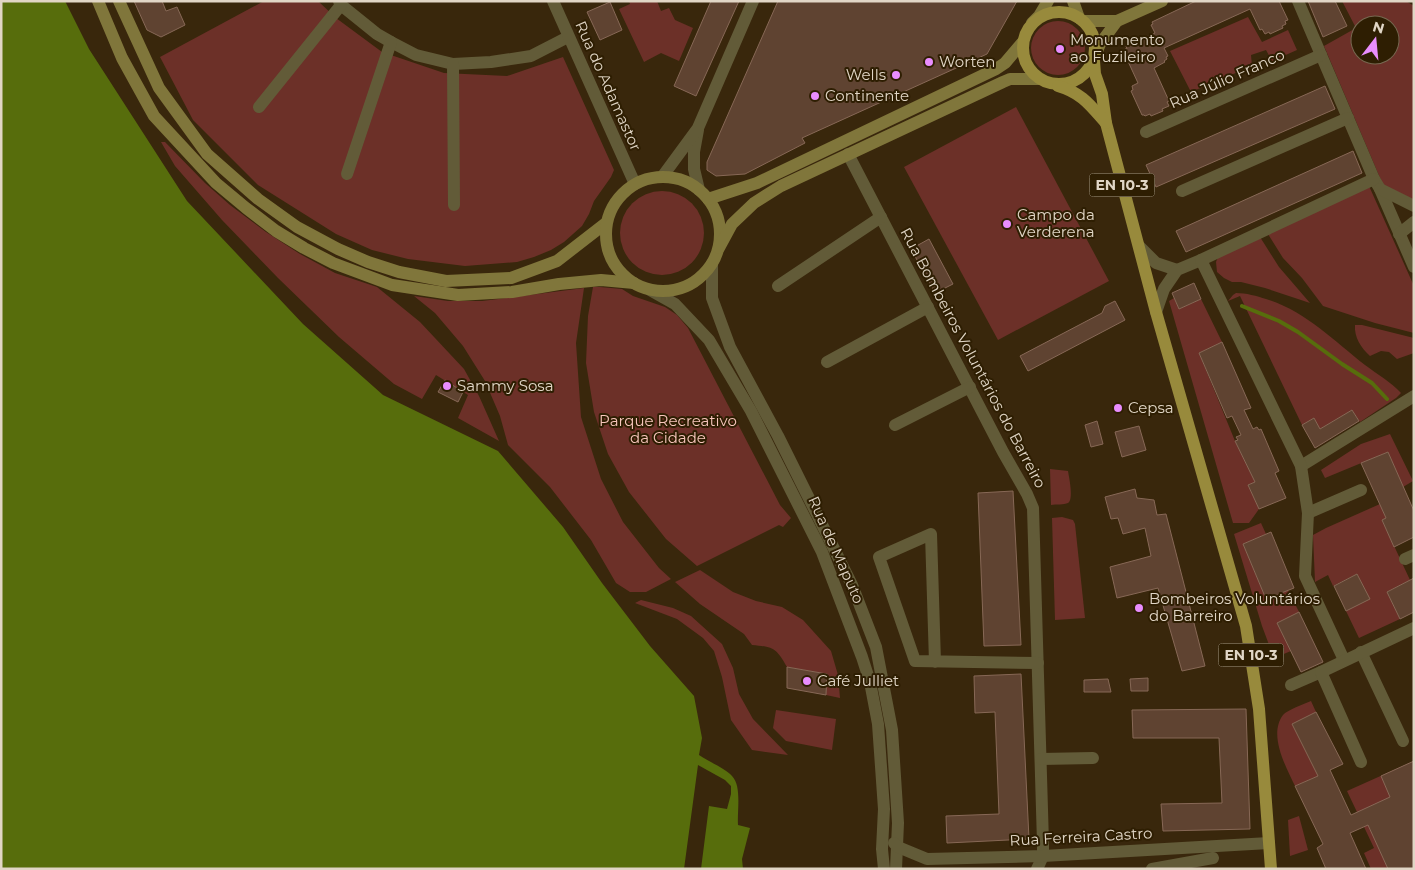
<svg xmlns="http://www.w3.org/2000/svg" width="1415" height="870" font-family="Montserrat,sans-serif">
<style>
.green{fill:#6c3028;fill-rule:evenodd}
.water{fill:#576d0c}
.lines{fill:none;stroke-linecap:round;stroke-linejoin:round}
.stream{stroke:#576d0c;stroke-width:4}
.building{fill:#5f4331;stroke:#876856}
.street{stroke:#625b38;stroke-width:12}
.secondary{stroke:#80763b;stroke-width:12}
.primary{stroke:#988a3c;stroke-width:12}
.poi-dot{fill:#e98dfe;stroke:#2e1e02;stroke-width:2}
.labels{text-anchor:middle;stroke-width:4;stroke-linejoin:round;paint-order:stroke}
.shield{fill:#2e1e02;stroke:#ab9f8b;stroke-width:1}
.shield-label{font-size:14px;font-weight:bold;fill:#e1d6c6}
.poi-label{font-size:15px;fill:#e1d6c6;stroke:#2e1e02;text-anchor:start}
.street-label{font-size:15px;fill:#e1d6c6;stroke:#2e1e02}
.park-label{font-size:15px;fill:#f8c6bd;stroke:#2e1e02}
</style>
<rect width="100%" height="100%" fill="#39270c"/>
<g class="green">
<polygon points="264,1 318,1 336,18 382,52 444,73 507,76 563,57 614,170 611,177 594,201 589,214 582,226 564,242 551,250 534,257 517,262 465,266 408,259 372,250 336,234 258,185 193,120 160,57"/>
<polygon points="629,1 657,1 661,11 669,8 675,20 693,28 679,61 661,53 644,62 619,9 630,4"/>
<path d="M1342 1H1406L1414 6V201L1383 185 1324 46 1356 28ZM1360 25H1390V55H1360Z"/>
<polygon points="1248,17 1262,42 1288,30 1297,50 1272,61 1266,50 1251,55 1252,66 1191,92 1170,51"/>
<circle cx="1058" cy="48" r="27"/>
<polygon points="1016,107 1109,281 998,340 904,167"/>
<polygon points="161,142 165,142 205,183 230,205 266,232 300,254 335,273 377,287 420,322 464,369 479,396 499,441 458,418 468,395 436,375 422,399 394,384 339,337 278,278 222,220 175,166"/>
<polygon points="1369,186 1414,286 1414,333 1375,323 1323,306 1302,278 1283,258 1268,234"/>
<circle cx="662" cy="233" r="42"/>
<polygon points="1260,237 1279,267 1310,303 1265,288 1241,282 1232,282 1224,278 1217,272 1216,262 1218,257"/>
<polygon points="593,287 600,287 622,289 633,296 665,307 677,315 688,328 780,505 791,518 783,527 779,525 697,566 666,539 629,492 608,454 594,412 586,363 588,316"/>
<polygon points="584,288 576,343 581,417 601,479 623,522 659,568 671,579 646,592 630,592 616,583 591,540 550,487 508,445 500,416 485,381 463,346 435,313 414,296 448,301 482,301"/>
<path d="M1236 293C1246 293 1257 296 1266 299 1305 311 1333 340 1365 365 1377 374 1391 382 1401 393L1396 398 1360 422 1352 410 1320 429 1314 418 1302 425 1240 296 1228 301 1233 295Z"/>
<polygon points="1174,298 1179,309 1201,299 1222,342 1199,353 1235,441 1255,482 1248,485 1259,509 1249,523 1233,523 1169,301"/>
<path d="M1355 325H1362L1414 338V353L1397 359 1389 352 1381 351 1370 356C1361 348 1354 337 1355 325Z"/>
<polygon points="1390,434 1413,481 1403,487 1388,452 1325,478 1321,470 1361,444"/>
<path d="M1050 469 1068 471C1069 477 1074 500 1068 503 1064 505 1056 504 1051 505Z"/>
<polygon points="1380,504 1386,518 1382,520 1410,580 1387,592 1400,619 1359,638 1346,611 1369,599 1357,574 1333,586 1328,575 1315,582 1313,535 1326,528"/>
<polygon points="1062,517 1073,520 1075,524 1085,618 1055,620 1052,518"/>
<polygon points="1261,523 1266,534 1243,544 1266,599 1288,590 1299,612 1277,623 1291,651 1274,658 1262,626 1234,534"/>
<path d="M700 570 733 592 756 601 782 607 803 620 831 651 838 675 840 698 826 695 827 674 787 667C776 648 774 647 752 645L744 634 700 604 675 582Z"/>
<polygon points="641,600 673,608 691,616 722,644 733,668 739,694 753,719 788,755 752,750 731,720 722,677 714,651 703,638 677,619 635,603"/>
<path d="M1311 701 1316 712 1292 724 1318 776 1295 786C1286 767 1268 735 1283 715 1287 710 1304 704 1311 701Z"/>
<polygon points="776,710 836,719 832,750 786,741 773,728"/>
<polygon points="1414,761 1414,869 1371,869 1364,853 1374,848 1347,791"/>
<polygon points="1299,816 1308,850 1290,856 1288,820"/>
</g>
<path class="water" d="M1 1H65L89 49 187 201 303 324 383 395 498 451 563 527 602 583 650 646 694 696 702 738 699 755C709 762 725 768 732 776 742 786 737 811 738 825L750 828 742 859 743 869H701L709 806 727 809 731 794V786L725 780 698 765 684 869H1Z"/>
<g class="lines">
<polyline class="stream" points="1242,306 1279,321 1298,332 1342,364 1372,383 1387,399"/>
</g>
<g class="building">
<polygon points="134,1 162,1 166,11 177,7 185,25 161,37 147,30"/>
<polygon points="711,1 739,1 696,96 674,86"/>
<polygon points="778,1 1017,1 987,54 802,138 805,143 745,174 716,176 707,170 707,162"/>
<polygon points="1196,1 1279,1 1288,20 1285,21 1286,24 1282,26 1283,28 1270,34 1269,32 1265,34 1262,29 1260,30 1250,9 1164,48 1168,56 1166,57 1167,59 1164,61 1165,62 1154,68 1169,101 1167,102 1169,106 1162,109 1163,111 1151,116 1150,114 1145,116 1144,115 1142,115 1131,91 1133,90 1132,86 1138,83 1126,57 1128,56 1125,49 1127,49 1126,46 1155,33 1151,25 1153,24 1152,22"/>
<polygon points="1308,1 1335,1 1347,26 1323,37"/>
<polygon points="610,2 622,30 600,40 587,12"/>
<polygon points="1325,86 1335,109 1156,187 1146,165"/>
<polygon points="1353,151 1362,173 1186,252 1176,231"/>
<polygon points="929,239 953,284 935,293 911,249"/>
<polygon points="1194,283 1201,299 1179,309 1172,293"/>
<polygon points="1115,301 1125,320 1028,371 1020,356 1102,313 1105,306"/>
<polygon points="1222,342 1251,408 1244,410 1253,429 1257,427 1259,430 1261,429 1279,471 1275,473 1286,498 1259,509 1248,485 1255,482 1235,441 1238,440 1236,437 1241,435 1232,416 1227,418 1199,353"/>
<polygon points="445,380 463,392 458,402 438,392"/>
<polygon points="1352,410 1359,421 1315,448 1302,425 1314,418 1320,429"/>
<polygon points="1097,421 1103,444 1091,447 1085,425"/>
<polygon points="1139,426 1146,450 1122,457 1115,432"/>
<polygon points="1388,452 1414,511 1414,537 1394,547 1382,520 1386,518 1361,463"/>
<polygon points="1135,489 1137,498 1154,500 1157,515 1166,514 1205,666 1182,671 1158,588 1117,598 1110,567 1151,556 1145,528 1123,534 1118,518 1111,519 1105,497"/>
<polygon points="1013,491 1021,645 984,646 978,493"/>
<polygon points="1271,532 1294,588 1266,599 1243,544"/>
<polygon points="1357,574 1370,599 1346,611 1334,586"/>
<polygon points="1414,578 1414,612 1400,619 1387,592"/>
<polygon points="1299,612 1323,662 1301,672 1277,623"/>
<polygon points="787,667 827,674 826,695 787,688"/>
<polygon points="1021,674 1029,839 947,843 946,816 999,814 995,712 975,713 974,676"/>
<polygon points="1148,678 1148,691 1131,691 1130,679"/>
<polygon points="1108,679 1111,692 1084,692 1084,680"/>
<polygon points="1246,709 1250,829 1163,831 1161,804 1222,803 1219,738 1133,738 1132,710"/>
<polygon points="1316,712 1343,764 1330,770 1351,815 1390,797 1381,776 1414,761 1414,869 1388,869 1368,825 1350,833 1366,869 1326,869 1317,848 1323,844 1295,786 1318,776 1292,724"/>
</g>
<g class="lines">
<g class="street">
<polyline points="339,1 341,5 377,34 391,42 416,55 453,64 491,62 531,56 568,37"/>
<polyline points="553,1 635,184"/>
<polyline points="1298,1 1374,179 1380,189 1414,267"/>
<polyline points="453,64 454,205"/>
<polyline points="259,107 341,5"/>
<polyline points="698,130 694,152 694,169 699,190"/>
<polyline points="1146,132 1321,55"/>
<polyline points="848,154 1003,452 1027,494 1033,508 1043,843 1043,856 1037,869"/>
<polyline points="347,174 391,42"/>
<polyline points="662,177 698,128 753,1"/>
<polyline points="1380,189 1414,206"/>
<polyline points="1182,191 1348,118"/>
<polyline points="1399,234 1414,222"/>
<polyline points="1139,246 1156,263 1177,270"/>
<polyline points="712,264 712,298 730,347 778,436 852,585 876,647 892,730 898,823 896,869"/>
<polyline points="778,286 881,217"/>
<polyline points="650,290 675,304 709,340 751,411 822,552 862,657 870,682 878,724 884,809 882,849 884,869"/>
<polyline points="1156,312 1164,289 1177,270 1201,260"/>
<polyline points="827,362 928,307"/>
<polyline points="895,425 970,387"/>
<polyline points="1301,466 1414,396"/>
<polyline points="1308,513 1361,490"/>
<polyline points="1405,559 1414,555"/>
<polyline points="1361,652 1403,741"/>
<polyline points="1344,660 1305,576 1308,513 1301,466 1201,260 1374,179"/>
<polyline points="935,662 931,534 879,557 915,661 1038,663"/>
<polyline points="1291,685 1321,672"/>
<polyline points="1041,759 1093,758"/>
<polyline points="1361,762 1321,672 1414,628"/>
<polyline points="894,843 898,847 927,859 1043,856 1269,843"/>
<polyline points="1152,869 1213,858"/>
</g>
<g class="secondary">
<polyline points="98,1 122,58 154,116 216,183 246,208 276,231 304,248 333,263 392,285 458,295 512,292 559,284 601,280 634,283"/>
<polyline points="119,1 159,88 207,154 258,199 297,227 338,249 368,262 399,272 446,281 511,278 557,261 606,223"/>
<polyline points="1073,1 1079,18"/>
<polyline points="1083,21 1117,21 1162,1"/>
<polyline points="1032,23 1039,16 1048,1"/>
<polyline points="1095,56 1100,44 1117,21"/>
<circle cx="663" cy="234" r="57"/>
<polyline points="708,199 757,183 996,69 1005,63 1022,43"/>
<polyline points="719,248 732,224 754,203 781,186 1003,82 1010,79 1039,79"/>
</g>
<g class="primary">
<circle cx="1059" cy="48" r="36"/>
<polyline points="1094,61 1095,74 1102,94 1106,123 1156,312 1246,626 1259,709 1271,869"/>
<path d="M1058 86C1082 93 1090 105 1106 123"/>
</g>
</g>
<g class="poi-dot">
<circle cx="1060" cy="49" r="5"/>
<circle cx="929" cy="62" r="5"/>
<circle cx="896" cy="75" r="5"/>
<circle cx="815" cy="96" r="5"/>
<circle cx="1007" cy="224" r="5"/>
<circle cx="447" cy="386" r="5"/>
<circle cx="1118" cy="408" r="5"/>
<circle cx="1139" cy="608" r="5"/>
<circle cx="807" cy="681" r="5"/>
</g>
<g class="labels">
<g class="shield">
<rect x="1089.5" y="173.5" width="65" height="23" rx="4"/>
<rect x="1218.5" y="643.5" width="65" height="23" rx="4"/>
</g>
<g class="shield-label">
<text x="1122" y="190">EN 10-3</text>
<text x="1251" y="660">EN 10-3</text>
</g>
<g class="poi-label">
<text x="1070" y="45">Monumento<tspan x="1070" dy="17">ao Fuzileiro</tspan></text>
<text x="939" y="67">Worten</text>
<text x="886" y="80" text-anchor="end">Wells</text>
<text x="825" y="101">Continente</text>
<text x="1017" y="220">Campo da<tspan x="1017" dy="17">Verderena</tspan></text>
<text x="457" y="391">Sammy Sosa</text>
<text x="1128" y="413">Cepsa</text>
<text x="1149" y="604">Bombeiros Voluntários<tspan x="1149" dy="17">do Barreiro</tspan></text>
<text x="817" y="686">Café Julliet</text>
</g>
<g class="street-label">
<text transform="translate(1227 79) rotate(-24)" y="5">Rua Júlio Franco</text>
<text transform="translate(608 86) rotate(66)" y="5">Rua do Adamastor</text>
<text transform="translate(973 358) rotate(62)" y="5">Rua Bombeiros Voluntários do Barreiro</text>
<text transform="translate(836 550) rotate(66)" y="5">Rua de Maputo</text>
<text transform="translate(1081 837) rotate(-3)" y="5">Rua Ferreira Castro</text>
</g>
<g class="park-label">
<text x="668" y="426">Parque Recreativo<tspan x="668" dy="17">da Cidade</tspan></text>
</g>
</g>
<rect width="1415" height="870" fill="none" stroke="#e1d6c6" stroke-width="5"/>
<g transform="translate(1375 40) rotate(16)"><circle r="24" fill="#2e1e02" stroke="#766850"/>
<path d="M0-4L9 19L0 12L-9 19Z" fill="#e98dfe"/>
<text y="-8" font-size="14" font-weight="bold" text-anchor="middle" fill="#e1d6c6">N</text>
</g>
</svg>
